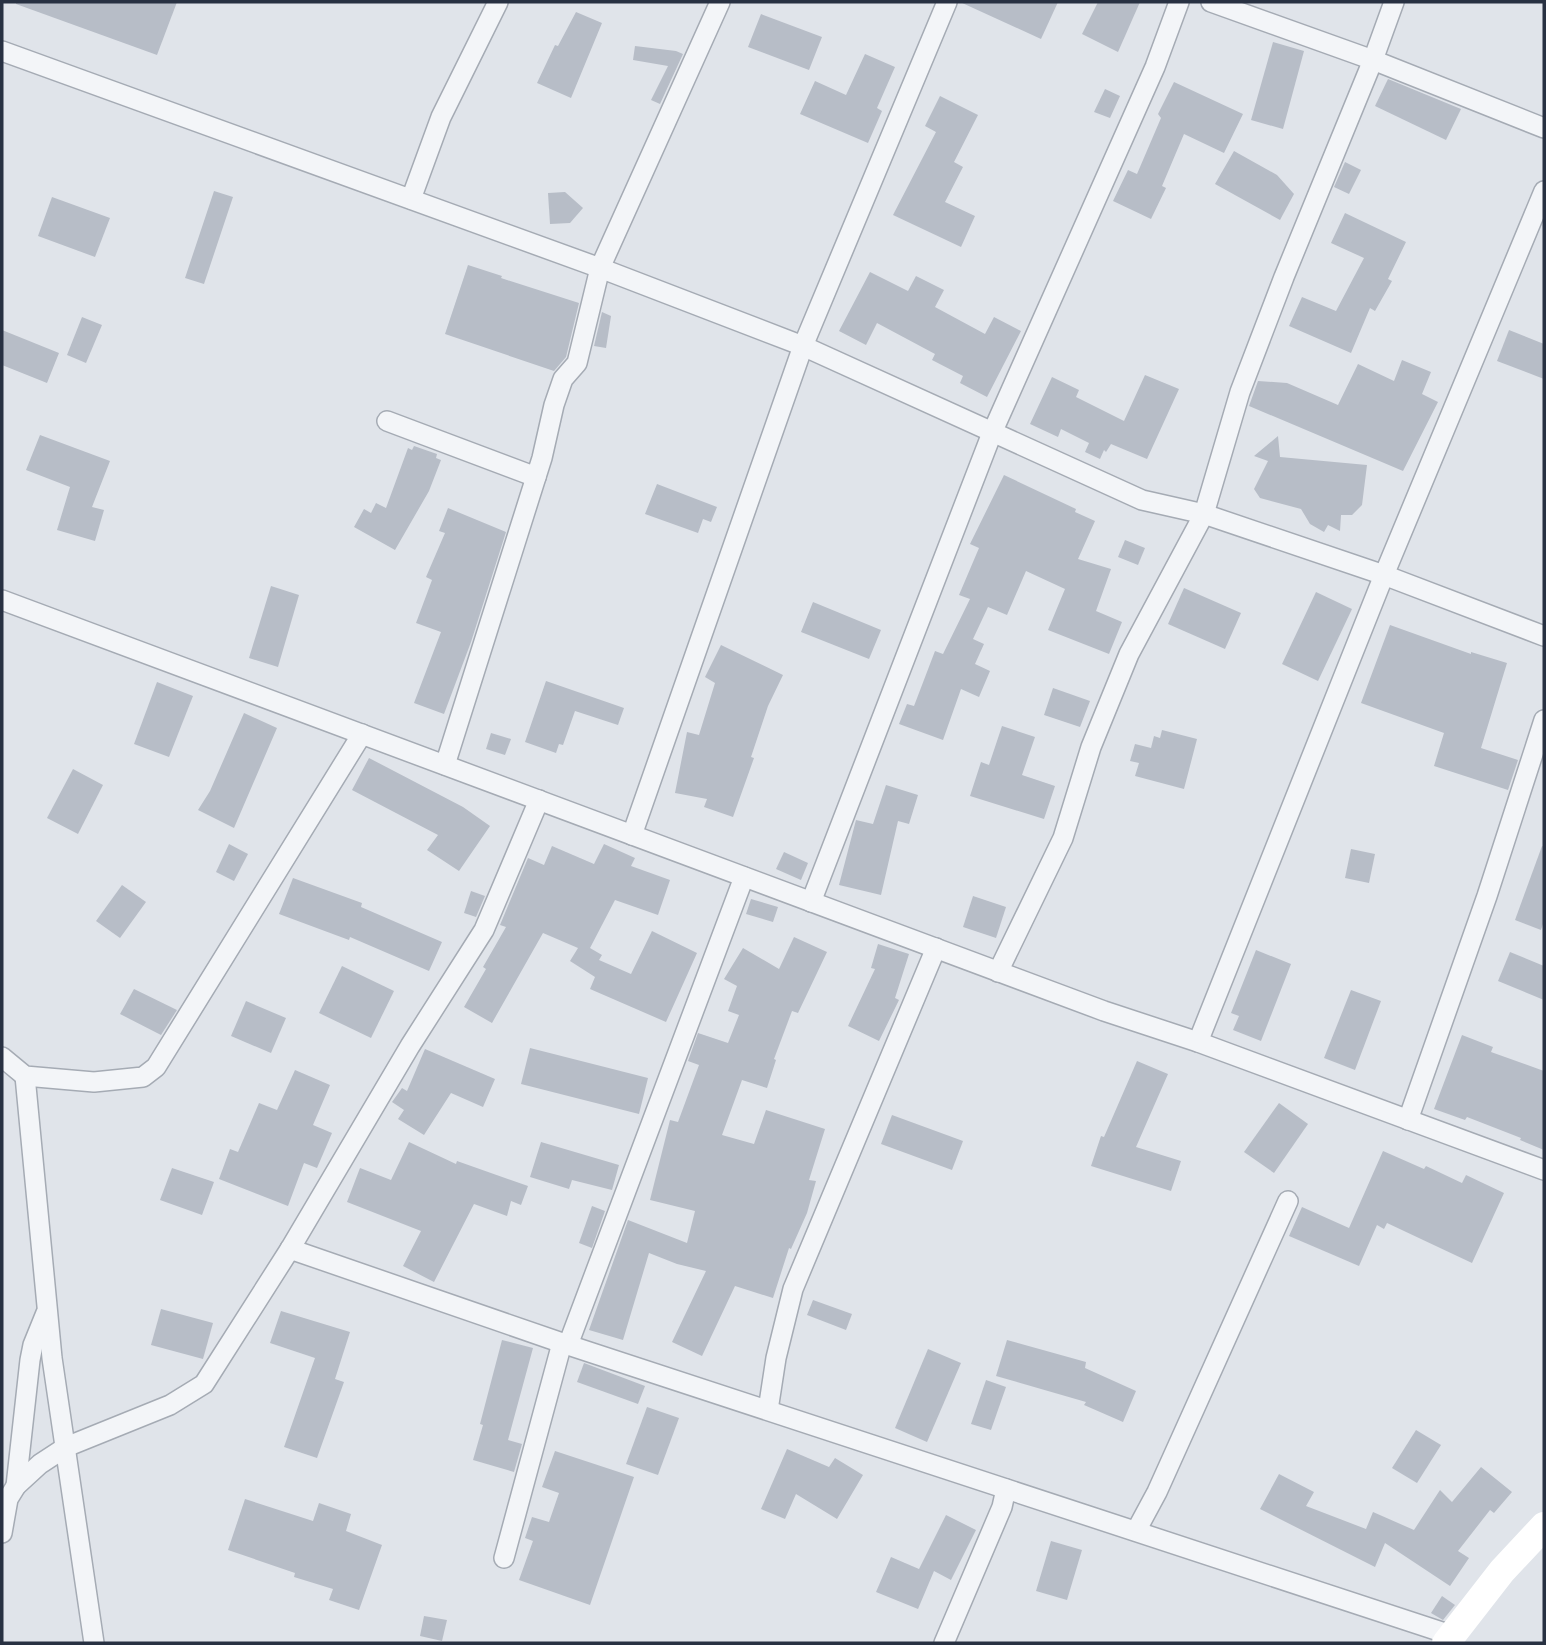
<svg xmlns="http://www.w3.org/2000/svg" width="1546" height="1645" font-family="Montserrat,sans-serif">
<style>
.building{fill:#b7bdc7}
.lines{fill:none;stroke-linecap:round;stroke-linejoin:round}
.street-casing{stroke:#a5abb4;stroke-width:22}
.street{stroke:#f3f5f8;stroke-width:19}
.secondary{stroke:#fff;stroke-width:28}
</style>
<rect width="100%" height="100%" fill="#e0e4ea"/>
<g class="building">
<polygon points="16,2 177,2 157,55 16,4"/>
<polygon points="960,2 1058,2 1041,39"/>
<polygon points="1098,2 1140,2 1118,52 1082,34"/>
<polygon points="576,12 602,23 571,98 537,83 555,45 558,46"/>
<polygon points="761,14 822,37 809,70 748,47"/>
<polygon points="1273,42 1304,51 1283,129 1251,120"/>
<polygon points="635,46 676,51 683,54 660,104 651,100 668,66 633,60"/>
<polygon points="865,54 895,67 877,108 882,111 868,143 800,114 815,81 846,95"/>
<polygon points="1388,79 1461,109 1446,140 1375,106"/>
<polygon points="1174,82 1243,114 1224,153 1184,134 1162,186 1166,188 1151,219 1113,201 1128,170 1137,174 1161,118 1158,114"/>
<polygon points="1105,89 1120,96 1110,118 1094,112"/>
<polygon points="940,96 978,115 954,162 963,167 945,202 975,216 961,247 893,215 936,132 925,126"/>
<polygon points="1234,151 1277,175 1294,194 1280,220 1215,184"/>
<polygon points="1345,162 1361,170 1349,194 1334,187"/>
<polygon points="214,191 233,197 204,284 185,278"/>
<polygon points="565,192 583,208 570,223 550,224 548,193"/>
<polygon points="52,197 110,218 95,257 38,236"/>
<polygon points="1345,213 1406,242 1388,279 1392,281 1375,311 1370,308 1351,353 1289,326 1302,297 1336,311 1364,258 1331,243"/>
<polygon points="468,265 502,276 501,278 579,303 566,357 554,371 445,334"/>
<polygon points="870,272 908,291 916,276 944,290 935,307 985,334 994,317 1021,331 987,397 960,383 963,376 932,360 935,354 877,323 866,345 839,331"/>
<polygon points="602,312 611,316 606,348 594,346"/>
<polygon points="82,317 102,325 86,363 67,355"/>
<polygon points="2,330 59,353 47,383 2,365"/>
<polygon points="1509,330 1544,344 1544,379 1497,361"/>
<polygon points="1402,360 1431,372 1422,394 1438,402 1403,471 1249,406 1258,381 1287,383 1338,405 1358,364 1394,381"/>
<polygon points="1145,375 1179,389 1147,459 1111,444 1106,452 1104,450 1100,459 1085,452 1089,443 1061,429 1058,437 1030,424 1052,377 1079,390 1076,397 1124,421"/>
<polygon points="40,435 110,461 92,507 104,510 95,541 57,530 70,487 26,470"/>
<polygon points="1278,436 1280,457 1367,465 1362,505 1352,515 1341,515 1340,531 1328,525 1324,532 1310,524 1301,509 1260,498 1254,489 1268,461 1254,456"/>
<polygon points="414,446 437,454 436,458 441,460 429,491 395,550 354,527 364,509 371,513 376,503 386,508 408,448 412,450"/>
<polygon points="1004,475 1076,509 1075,512 1095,521 1078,559 1111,569 1096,611 1122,622 1109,654 1048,630 1065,589 1026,571 1007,615 988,607 973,639 984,644 975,664 990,671 979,697 961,689 943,740 899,724 907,704 914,706 935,651 943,654 970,599 959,595 979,548 970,544"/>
<polygon points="657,484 717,507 711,522 703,519 698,533 645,514"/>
<polygon points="448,508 506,532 471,642 444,714 414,703 441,632 416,623 432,580 426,577 445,533 439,531"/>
<polygon points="1125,540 1145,548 1138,565 1118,557"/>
<polygon points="271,586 299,595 278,667 249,658"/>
<polygon points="1184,588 1241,613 1225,649 1168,624"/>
<polygon points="1316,592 1352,609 1318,681 1282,664"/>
<polygon points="813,602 881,630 869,659 801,632"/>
<polygon points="1390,625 1471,654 1471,652 1507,663 1481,748 1518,760 1508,790 1434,766 1444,733 1361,703"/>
<polygon points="721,645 783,675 768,706 751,757 754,758 733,817 704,807 707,799 675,793 687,732 699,735 715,683 705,677"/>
<polygon points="546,681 624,708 618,725 575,711 563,745 559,744 556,753 525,742"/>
<polygon points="157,682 193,696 169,757 134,744"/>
<polygon points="1053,688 1090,701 1080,727 1044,715"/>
<polygon points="244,713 277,728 234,828 198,810 210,791"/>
<polygon points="1002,726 1035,737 1022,775 1055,786 1044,819 970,796 981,762 989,765"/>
<polygon points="1162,730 1197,739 1184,789 1135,776 1139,763 1130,761 1135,744 1151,748 1154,736 1160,738"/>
<polygon points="491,733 511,739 505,755 486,749"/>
<polygon points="369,758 463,807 490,826 459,871 427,850 438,835 352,790"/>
<polygon points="73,769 103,785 78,834 47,818"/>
<polygon points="886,785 918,795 909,824 898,821 881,895 839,885 856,820 873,824"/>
<polygon points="229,844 248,854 234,881 216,872"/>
<polygon points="604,844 635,858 631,866 670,880 658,915 615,900 590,948 602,955 599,960 631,974 652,931 697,953 666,1022 590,989 595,977 570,961 578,948 543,933 492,1023 464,1007 486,969 483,967 506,927 500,925 528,858 544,865 552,846 594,864"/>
<polygon points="1542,846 1544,847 1544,921 1541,930 1515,920"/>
<polygon points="1351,849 1375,854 1369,883 1345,878"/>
<polygon points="784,852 808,863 801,880 776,869"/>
<polygon points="293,878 362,903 361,907 442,942 429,971 350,937 349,940 279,914"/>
<polygon points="122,885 146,902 120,938 96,921"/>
<polygon points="471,891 485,896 476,917 464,913"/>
<polygon points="973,896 1006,907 996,938 963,927"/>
<polygon points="751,899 778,907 773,922 746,914"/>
<polygon points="794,937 827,952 798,1013 792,1011 774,1059 776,1060 767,1088 742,1080 722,1135 754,1144 766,1110 825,1129 809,1180 816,1181 807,1213 791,1249 789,1248 773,1298 735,1286 702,1356 672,1342 706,1271 677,1264 649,1253 623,1340 589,1330 628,1220 687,1243 695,1211 650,1200 670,1120 678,1122 699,1065 688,1061 698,1033 728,1043 739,1015 728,1011 737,986 724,979 743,948 779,969"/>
<polygon points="878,944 909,954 895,998 899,1000 879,1041 848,1026 875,969 871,968"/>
<polygon points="1256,950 1291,964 1261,1041 1233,1030 1239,1016 1231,1013"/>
<polygon points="1510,952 1544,966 1544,1000 1498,981"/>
<polygon points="342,966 394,991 371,1038 319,1013"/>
<polygon points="134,989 177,1010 161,1035 120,1014"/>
<polygon points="1351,990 1381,1001 1355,1070 1324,1058"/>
<polygon points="246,1001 286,1018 271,1053 231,1036"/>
<polygon points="1462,1035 1493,1047 1491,1052 1544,1071 1544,1150 1520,1140 1521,1138 1467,1117 1465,1120 1434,1109"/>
<polygon points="530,1048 648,1078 639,1114 521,1084"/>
<polygon points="425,1049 495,1079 483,1107 451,1093 424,1135 398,1119 404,1110 392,1102 402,1088 407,1091"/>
<polygon points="1137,1061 1168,1074 1136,1147 1181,1161 1171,1191 1091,1166 1101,1136 1104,1137"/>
<polygon points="295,1070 330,1085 313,1125 332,1133 317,1168 304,1163 288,1206 219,1179 230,1149 238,1152 259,1103 277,1110"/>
<polygon points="1279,1103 1308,1124 1274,1173 1244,1152"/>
<polygon points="892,1115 963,1141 952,1170 881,1144"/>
<polygon points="409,1142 456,1164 457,1161 528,1186 521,1205 511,1201 507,1216 474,1204 434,1282 403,1266 421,1231 347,1202 360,1168 391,1180"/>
<polygon points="541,1142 619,1165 612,1190 572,1180 569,1189 530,1177"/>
<polygon points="1383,1151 1424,1169 1426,1166 1462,1183 1466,1175 1504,1193 1472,1263 1387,1223 1384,1229 1377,1225 1359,1266 1289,1236 1302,1207 1349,1228"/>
<polygon points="172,1168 214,1182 202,1215 160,1200"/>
<polygon points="592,1206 605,1211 592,1248 579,1243"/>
<polygon points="813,1300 852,1314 846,1330 807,1315"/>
<polygon points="161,1309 213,1323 203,1359 151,1345"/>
<polygon points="281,1311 350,1332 335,1379 344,1382 317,1458 284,1447 315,1358 270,1343"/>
<polygon points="502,1340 533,1348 508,1440 522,1444 514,1472 473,1460 483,1425 480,1424"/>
<polygon points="1007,1340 1086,1362 1085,1368 1136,1391 1123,1422 1084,1405 1086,1402 996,1376"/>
<polygon points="928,1349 961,1363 927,1442 895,1428"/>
<polygon points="584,1363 645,1386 638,1404 577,1382"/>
<polygon points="986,1380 1006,1387 991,1430 971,1424"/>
<polygon points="647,1407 679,1418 658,1475 626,1464"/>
<polygon points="1416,1430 1441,1445 1417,1483 1392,1468"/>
<polygon points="787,1449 829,1467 835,1458 863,1475 837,1519 796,1494 785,1519 761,1509"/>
<polygon points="555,1451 634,1477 590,1605 519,1580 533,1541 525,1538 532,1517 549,1522 559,1493 542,1487"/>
<polygon points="1481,1467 1512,1492 1494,1513 1490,1510 1458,1551 1469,1558 1450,1586 1385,1543 1375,1567 1260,1509 1279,1474 1314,1492 1306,1506 1366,1529 1373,1512 1414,1530 1440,1490 1452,1502"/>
<polygon points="245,1499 313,1521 319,1503 351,1514 346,1531 382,1545 359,1610 329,1600 333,1589 294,1577 295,1573 228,1550"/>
<polygon points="946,1515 976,1530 951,1580 934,1571 918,1609 876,1592 891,1557 919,1569"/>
<polygon points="1051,1541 1082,1550 1067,1600 1036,1591"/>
<polygon points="1442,1596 1455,1605 1443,1620 1431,1613"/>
<polygon points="424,1616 447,1620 442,1641 420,1636"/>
</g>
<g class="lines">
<g class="street-casing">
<g id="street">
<polyline points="1211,2 1373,60 1544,128"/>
<polyline points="2,51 600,268 803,346 1142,500 1204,514 1384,575 1544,636"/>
<polyline points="411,199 441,117 498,2"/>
<polyline points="387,421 536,477"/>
<polyline points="2,600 1104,1011 1198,1042 1544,1170"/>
<polyline points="445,765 542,458 554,405 563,379 577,363 600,268 720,2"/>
<polyline points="632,835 803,346 947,2"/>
<polyline points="811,902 992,433 1155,67 1179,2"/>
<polyline points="998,972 1063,838 1091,747 1129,654 1204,514 1240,392 1284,277 1373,60 1394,2"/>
<polyline points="1198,1042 1384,575 1544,191"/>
<polyline points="2,1057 25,1076 94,1082 143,1077 156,1067 362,734"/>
<polyline points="25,1076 52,1358 94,1643"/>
<polyline points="1408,1120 1487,896 1544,720"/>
<polyline points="290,1249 568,1345 744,877"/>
<polyline points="568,1345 1451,1635"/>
<polyline points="768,1410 776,1358 793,1289 936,948"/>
<polyline points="16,1486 30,1360 33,1345 46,1313"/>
<polyline points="1136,1531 1157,1492 1288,1201"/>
<polyline points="2,1533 8,1499 16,1486 40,1464 66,1447 170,1405 204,1384 290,1249 410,1046 484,930 539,800"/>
<polyline points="504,1558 562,1343"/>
<polyline points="944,1643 1002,1507 1006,1489"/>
</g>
</g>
<use href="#street" class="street"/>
<polyline class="secondary" points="1446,1643 1502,1571 1544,1526"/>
</g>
<rect width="1546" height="1645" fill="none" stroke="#283142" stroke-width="7"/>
</svg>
